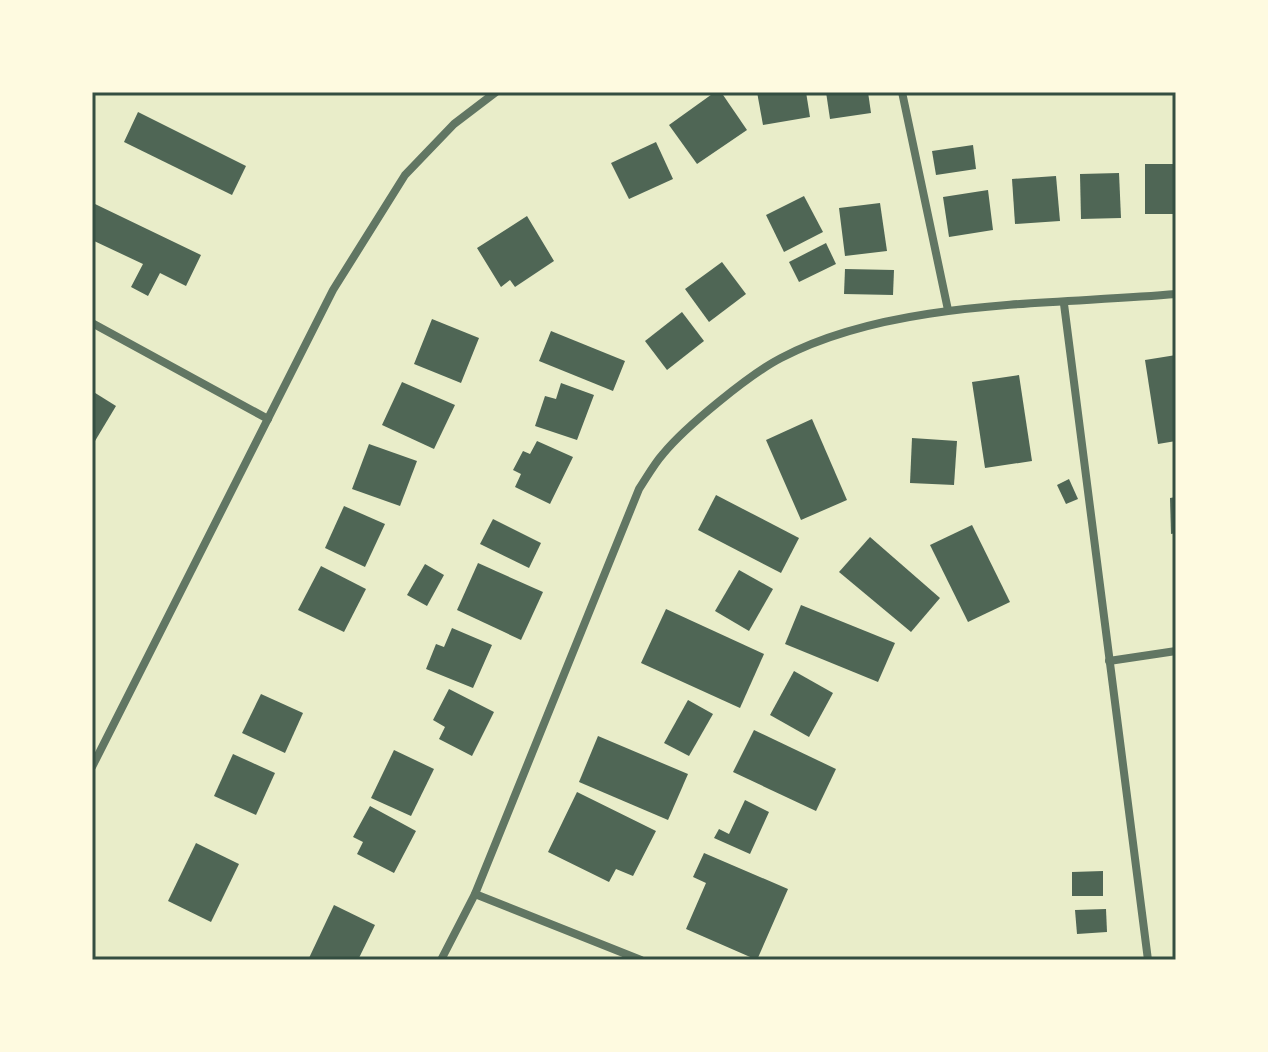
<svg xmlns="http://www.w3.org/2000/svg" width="1268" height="1052" font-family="'Golos Text',sans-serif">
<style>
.building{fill:#4f6655}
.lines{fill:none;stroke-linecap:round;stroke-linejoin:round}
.minor{stroke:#617663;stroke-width:8}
.neatline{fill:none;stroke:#344e41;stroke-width:3}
</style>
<rect width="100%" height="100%" fill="#e9edc9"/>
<g class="building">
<polygon points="715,92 721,92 747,130 697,164 669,125"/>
<polygon points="757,92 806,92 810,117 763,125"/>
<polygon points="826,92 868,92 871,113 830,119"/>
<polygon points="138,112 246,166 232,195 124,142"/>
<polygon points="656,142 673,179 629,199 611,163"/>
<polygon points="973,145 976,169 936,175 932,151"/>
<rect x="1145" y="164" width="31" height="50"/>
<polygon points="1119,173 1121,218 1081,219 1080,174"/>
<polygon points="1056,176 1060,221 1015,224 1012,179"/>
<polygon points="988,190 993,230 949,237 943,197"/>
<polygon points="804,196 823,232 784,252 766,215"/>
<polygon points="880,203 887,251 845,256 839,208"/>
<polygon points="95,204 201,255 186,286 160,273 148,296 131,287 143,264 92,240"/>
<polygon points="527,216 554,261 515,287 510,280 501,287 477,248"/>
<polygon points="826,243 836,264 799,282 789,262"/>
<polygon points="722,262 746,294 709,322 685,289"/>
<polygon points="845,269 894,270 893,295 844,294"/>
<polygon points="682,312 704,341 667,370 645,341"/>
<polygon points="432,319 479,338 461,383 414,364"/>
<polygon points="551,331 625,361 613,391 539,361"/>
<polygon points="1176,355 1176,441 1158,444 1145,360"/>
<polygon points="1019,375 1032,461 985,468 972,382"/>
<polygon points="402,382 455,405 434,449 382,425"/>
<polygon points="561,383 594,395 577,440 535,426 545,396 556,399"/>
<polygon points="92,391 116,406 92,446"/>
<polygon points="812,419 847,500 801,520 766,440"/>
<polygon points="912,438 957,441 954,485 910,483"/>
<polygon points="537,441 573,457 550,504 515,487 521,474 513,470 523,451 530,454"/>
<polygon points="369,444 417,461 400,506 352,489"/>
<polygon points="1069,479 1078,499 1066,504 1057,485"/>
<polygon points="716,495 799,538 781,573 698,530"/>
<polygon points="1176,497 1176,533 1171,534 1170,498"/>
<polygon points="344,506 385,524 365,567 325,548"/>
<polygon points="493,519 541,543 529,568 480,544"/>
<polygon points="972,525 1010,602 968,622 930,545"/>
<polygon points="870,537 940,598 911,632 839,572"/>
<polygon points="478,563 543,592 521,640 457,610"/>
<polygon points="425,564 444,575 427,606 407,595"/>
<polygon points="321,566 366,589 344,632 298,610"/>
<polygon points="739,570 773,589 749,631 715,611"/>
<polygon points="801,605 895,643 878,682 785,644"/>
<polygon points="666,609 764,654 740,708 641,663"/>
<polygon points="452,628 492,645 473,688 426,669 436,644 444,647"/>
<polygon points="794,671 833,693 809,737 770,715"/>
<polygon points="449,689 494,712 472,756 439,739 445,727 433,720"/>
<polygon points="261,694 303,713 285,753 242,733"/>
<polygon points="688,700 713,714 689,756 664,743"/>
<polygon points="754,730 836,769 816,811 733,772"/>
<polygon points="598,736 688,774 668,820 579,782"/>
<polygon points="394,750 434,769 411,816 371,798"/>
<polygon points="233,754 275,773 256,815 214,796"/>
<polygon points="577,792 656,831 633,876 616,869 609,882 548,852"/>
<polygon points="745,800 769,812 750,854 714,838 719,829 729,834"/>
<polygon points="370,806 416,831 394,873 357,854 363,842 353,837"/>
<polygon points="196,843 239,864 211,922 168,901"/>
<polygon points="704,853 788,889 757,960 686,929 706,883 693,877"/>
<polygon points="1103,871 1103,896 1072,896 1072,872"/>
<polygon points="334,905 375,925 358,960 309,958"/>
<polygon points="1106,909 1107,932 1077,934 1075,910"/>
</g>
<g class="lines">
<g class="minor">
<polyline points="902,92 948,310"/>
<polyline points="1064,304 1148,960"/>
<polyline points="92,323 268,419"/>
<polyline points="1109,661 1176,651"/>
<polyline points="92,767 333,290 405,175 454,124 496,92"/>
<polyline points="475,894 641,960"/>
<path d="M441 960 475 894 639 489C647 477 654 464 663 454 685 427 750 374 781 358 893 299 1052 305 1176 294"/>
</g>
</g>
<rect width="1268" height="1052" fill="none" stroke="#fefae0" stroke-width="188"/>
<rect x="94" y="94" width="1080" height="864" class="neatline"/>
</svg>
